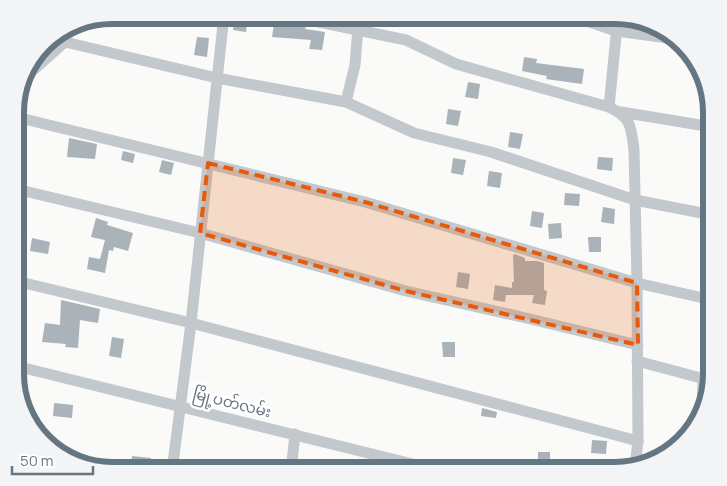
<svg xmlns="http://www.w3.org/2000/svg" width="727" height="486" font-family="Manrope,'Noto Sans Myanmar',sans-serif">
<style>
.building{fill:#aab3b9}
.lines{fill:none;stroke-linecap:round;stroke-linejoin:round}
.minor{stroke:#c3c8cc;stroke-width:11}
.marked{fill:#e8590c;fill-opacity:0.2;stroke:#e8590c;stroke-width:4;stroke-dasharray:10 6;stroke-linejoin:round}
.labels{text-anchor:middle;stroke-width:5;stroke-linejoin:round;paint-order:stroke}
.street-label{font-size:15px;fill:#657683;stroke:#fff}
.rim{fill:none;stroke:#657683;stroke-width:6}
</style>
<rect width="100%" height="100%" fill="#fafaf8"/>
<g class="building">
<polygon points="235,15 248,15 246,32 233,30"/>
<polygon points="275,18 287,23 287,25 306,27 305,29 325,32 322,50 309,49 311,40 272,37"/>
<polygon points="197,37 209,38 207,57 194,55"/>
<polygon points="524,57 537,59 536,63 584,69 582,84 546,79 547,76 522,71"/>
<polygon points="468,82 480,84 478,99 465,97"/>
<polygon points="448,109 461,111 458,126 446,124"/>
<polygon points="510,132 523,134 520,149 508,147"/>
<polygon points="69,138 97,144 95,159 67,157"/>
<polygon points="123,151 135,154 133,163 121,160"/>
<polygon points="598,157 613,158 612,171 597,169"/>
<polygon points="453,158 466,160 463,175 451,173"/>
<polygon points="162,160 174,163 171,175 159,172"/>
<polygon points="489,171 502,173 500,188 487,186"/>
<polygon points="565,193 580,194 579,206 564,205"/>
<polygon points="603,207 615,209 614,224 601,222"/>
<polygon points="532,211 544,213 542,228 530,226"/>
<polygon points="96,218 108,222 107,225 133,233 128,251 114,247 113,251 109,250 105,273 87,269 89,257 100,259 105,240 91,237"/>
<polygon points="561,223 562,238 549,239 548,224"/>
<polygon points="588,237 601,237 601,252 589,252"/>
<polygon points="32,238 50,242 48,254 30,251"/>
<polygon points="515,254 525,258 525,261 537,261 544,263 544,290 547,291 545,305 532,303 534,295 506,295 505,302 493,300 495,285 512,288 512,282 514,282 513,255"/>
<polygon points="458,272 470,274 468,289 456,287"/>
<polygon points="61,300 100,309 98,323 80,320 78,348 65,347 66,344 42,342 45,323 60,325"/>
<polygon points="112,337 124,339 121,358 109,356"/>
<polygon points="442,342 455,342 455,357 443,357"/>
<polygon points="54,403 73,405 72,418 53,416"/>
<polygon points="482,408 497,412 496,418 481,416"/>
<polygon points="592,440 607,441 606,454 591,453"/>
<rect x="538" y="452" width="12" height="15"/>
<polygon points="132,456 151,458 149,471 131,469"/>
</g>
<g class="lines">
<g class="minor">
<path d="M285 15 406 40 456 64 609 107C632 118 631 127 634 150L637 283 638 441 635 467"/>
<polyline points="569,15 616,31 676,39"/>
<polyline points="65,42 217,78 346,102 414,133 491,152 635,200 712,215"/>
<polyline points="29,74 65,42 69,31"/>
<polyline points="346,102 355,65 359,15"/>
<polyline points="609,107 618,16"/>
<polyline points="621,112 712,127"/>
<polyline points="16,117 365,202 637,283 712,300"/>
<polyline points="16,189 200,233 406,291 526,318 638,345"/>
<polyline points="16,281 191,323 638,441"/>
<polyline points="637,361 712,381"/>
<polyline points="16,366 441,471"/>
<polyline points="702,409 703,378"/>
<polyline points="172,471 191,323 224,15"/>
<polyline points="291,471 295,434"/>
</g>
</g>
<path class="marked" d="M208 163 365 202 637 283 638 345 406 291 200 233Z"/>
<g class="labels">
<g class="street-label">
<text transform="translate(232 403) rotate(14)" y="5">မြို့ပတ်လမ်း</text>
</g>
</g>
<path d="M0 0H727V486H0ZM112 24H615A88 88 0 0 1 703 112V374A88 88 0 0 1 615 462H112A88 88 0 0 1 24 374V112A88 88 0 0 1 112 24Z" fill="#f3f4f5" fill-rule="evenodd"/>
<path class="rim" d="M112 24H615A88 88 0 0 1 703 112V374A88 88 0 0 1 615 462H112A88 88 0 0 1 24 374V112A88 88 0 0 1 112 24Z"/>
<path d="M12 466v8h81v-8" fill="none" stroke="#657683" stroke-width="2.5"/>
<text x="20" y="466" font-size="15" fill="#657683" stroke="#ffffff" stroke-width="4" paint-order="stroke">50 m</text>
</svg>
